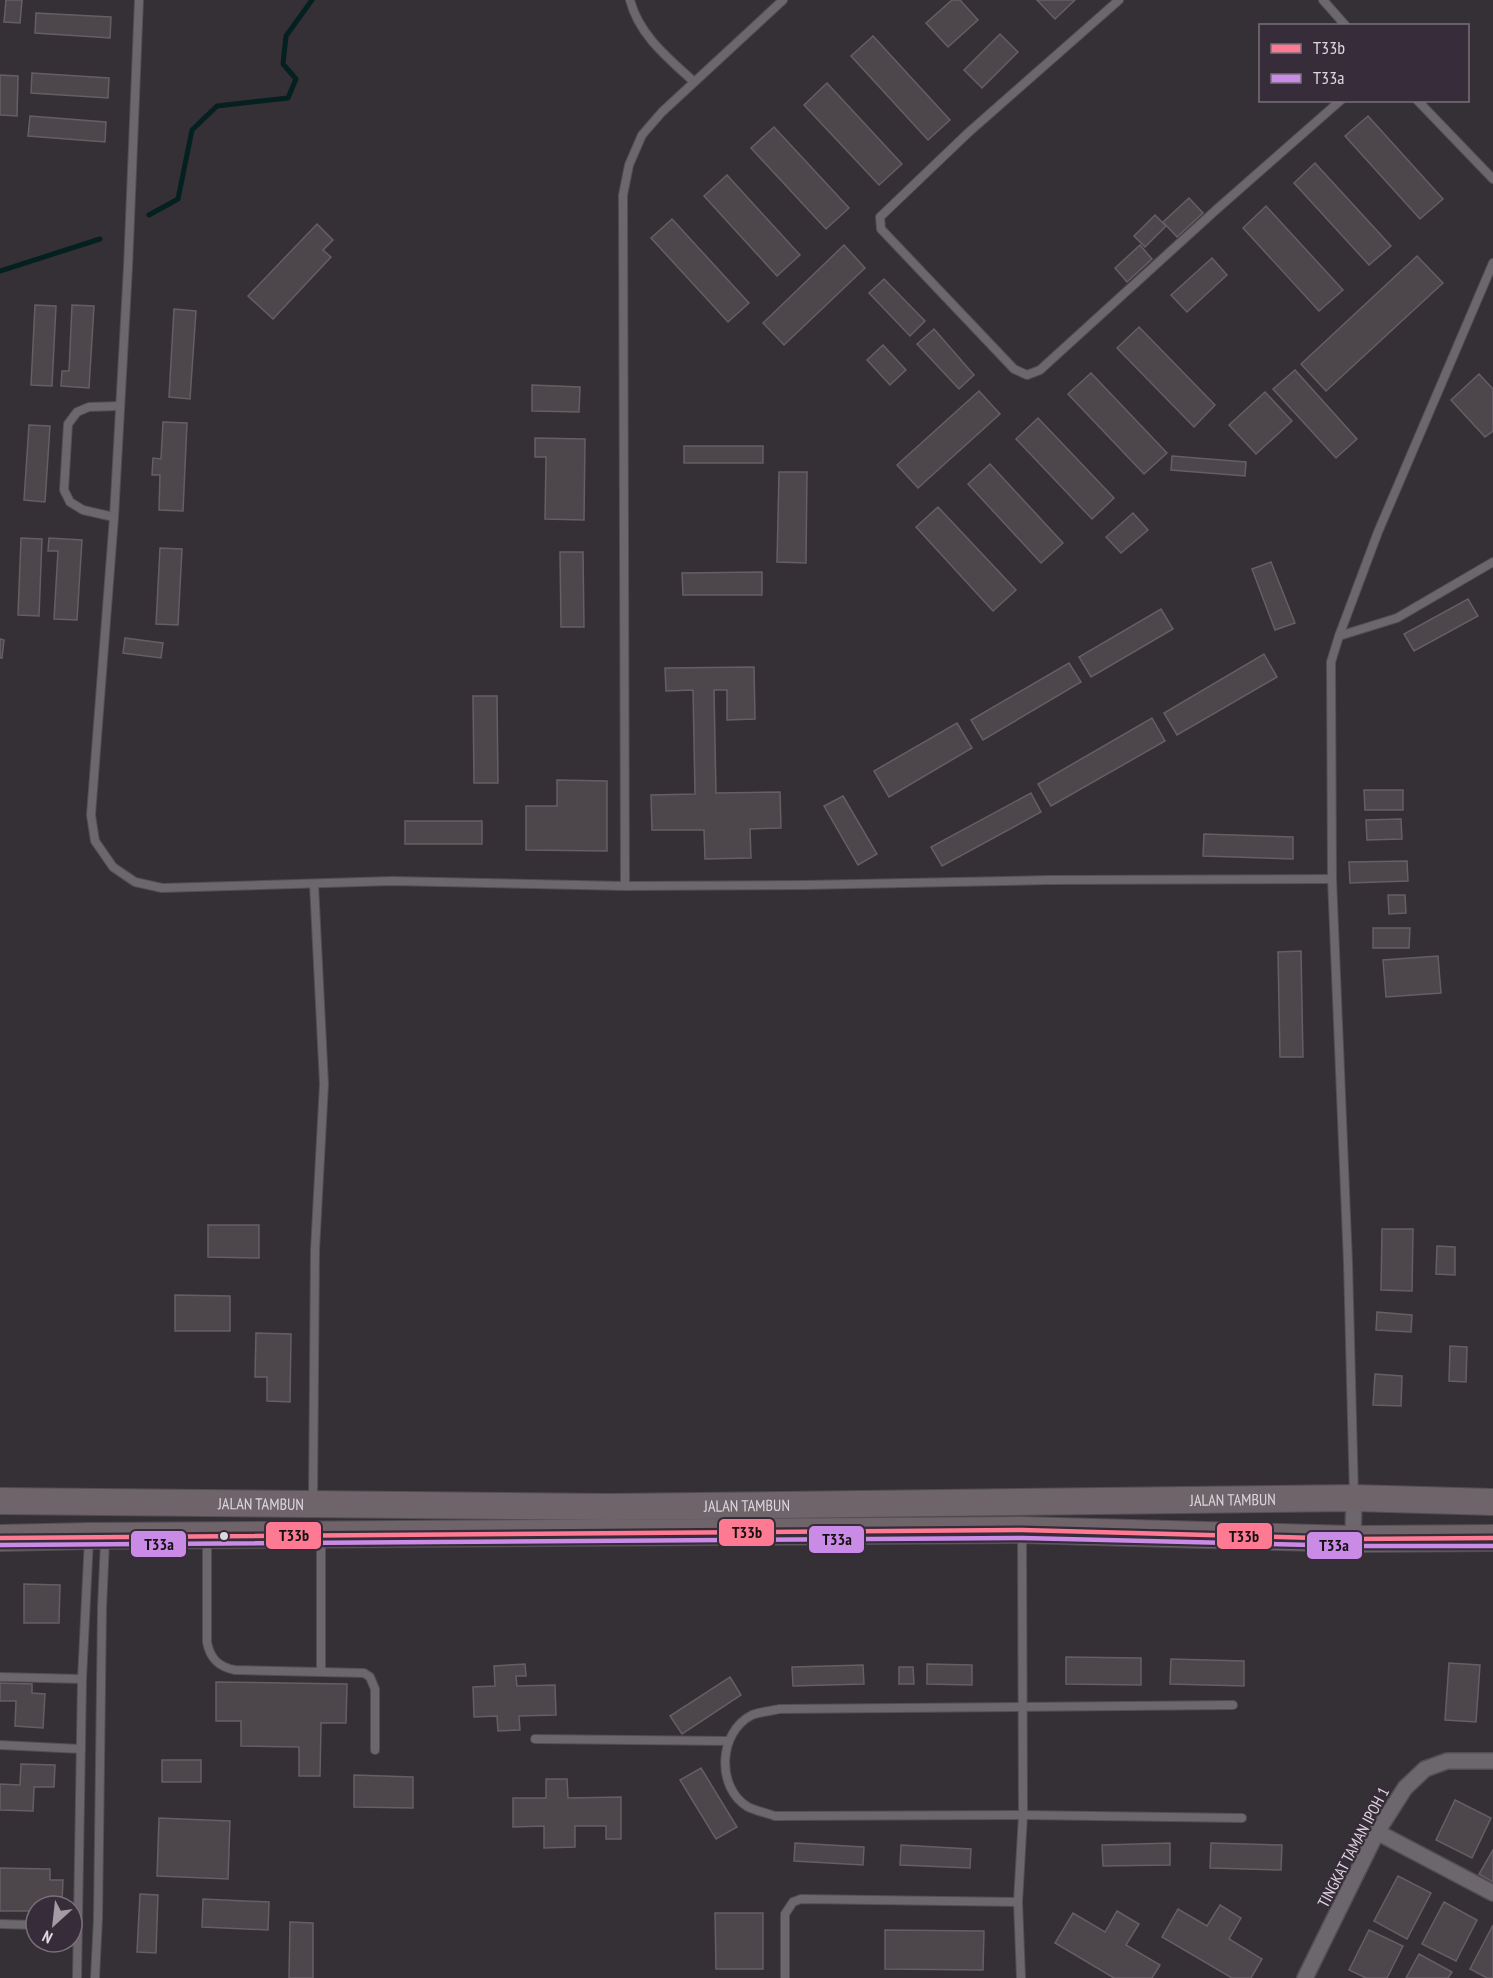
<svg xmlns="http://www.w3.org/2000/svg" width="1493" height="1978" font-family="'PT Sans Narrow',sans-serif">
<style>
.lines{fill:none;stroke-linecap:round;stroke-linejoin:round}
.stream{stroke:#052021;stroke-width:5}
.building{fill:#4d474c;stroke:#655f65;stroke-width:1.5}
.service-casing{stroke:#534d54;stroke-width:10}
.minor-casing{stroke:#534d54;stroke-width:18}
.primary-casing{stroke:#534d54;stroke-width:28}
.service{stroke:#6c666d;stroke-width:8}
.minor{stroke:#6c666d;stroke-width:15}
.primary{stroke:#6e646a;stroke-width:26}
.bus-1-casing{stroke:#372c39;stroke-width:9}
.bus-2-casing{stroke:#372c39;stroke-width:9}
.bus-1{stroke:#fe7a93;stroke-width:4.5}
.bus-2{stroke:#ca8be6;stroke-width:4.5}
.bus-dot{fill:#ded7df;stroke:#372c39;stroke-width:2}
.labels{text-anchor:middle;stroke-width:4.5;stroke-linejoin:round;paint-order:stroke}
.street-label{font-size:16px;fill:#ded7df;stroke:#372c39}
.line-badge{stroke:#372c39;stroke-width:2}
.pale-badge-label{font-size:16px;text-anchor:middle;font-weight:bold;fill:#111}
</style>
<rect width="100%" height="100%" fill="#352f36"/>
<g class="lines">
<g class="stream">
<polyline points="149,215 178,199 192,130 217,106 288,98 296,79 283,64 286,36 312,0"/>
<polyline points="0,271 100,239"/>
</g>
</g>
<g class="building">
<polygon points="6,0 22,0 20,23 4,22"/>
<polygon points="952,0 960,0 978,20 948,47 926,23"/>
<polygon points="1037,0 1075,0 1055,19"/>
<polygon points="36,13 111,17 110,38 35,33"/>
<polygon points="1000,34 1018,52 982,88 964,70"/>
<polygon points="873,36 950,120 928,140 851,56"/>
<polygon points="32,73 109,78 108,98 31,93"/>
<polygon points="0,75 18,76 17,116 0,115"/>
<polygon points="827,83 902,164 879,185 804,105"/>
<polygon points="30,116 106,122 105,142 28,136"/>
<polygon points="1368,116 1443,199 1420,219 1345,136"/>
<polygon points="774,127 849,208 826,229 751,148"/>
<polygon points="1315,163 1391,246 1369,265 1294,183"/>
<polygon points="727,175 800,255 777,276 704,196"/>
<polygon points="1189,198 1203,213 1177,237 1163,222"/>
<polygon points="1266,206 1343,290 1319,311 1243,228"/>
<polygon points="1155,215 1166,226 1145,247 1134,236"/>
<polygon points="672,219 749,303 728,322 651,238"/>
<polygon points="317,224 333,240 323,250 331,257 273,319 248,296"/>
<polygon points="844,245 865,268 784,345 763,323"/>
<polygon points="1140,245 1152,259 1127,282 1115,268"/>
<polygon points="1417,256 1443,283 1326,391 1301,364"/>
<polygon points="1212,258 1227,275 1187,312 1171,295"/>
<polygon points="884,279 925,321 910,336 869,293"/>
<polygon points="35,305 56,306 52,386 31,385"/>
<polygon points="72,305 94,306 89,388 61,386 62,371 69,371"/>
<polygon points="174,309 196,311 190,399 169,397"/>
<polygon points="1139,327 1215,405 1194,427 1117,348"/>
<polygon points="934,329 974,375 959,389 917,344"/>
<polygon points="883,345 906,370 890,385 867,360"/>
<polygon points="1295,370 1357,439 1336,458 1273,389"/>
<polygon points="1091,373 1167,453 1144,474 1068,394"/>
<polygon points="1479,374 1493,389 1493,431 1485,437 1451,400"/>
<polygon points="532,385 580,387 579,412 532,411"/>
<polygon points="979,391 1000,414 918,488 897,465"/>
<polygon points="1265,392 1292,421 1256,454 1229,425"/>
<polygon points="1038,418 1114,498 1092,519 1016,439"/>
<polygon points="163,422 187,423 183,511 159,510 160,475 152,475 153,458 161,459"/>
<polygon points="29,425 50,426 45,502 24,500"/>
<polygon points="535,438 585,439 584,520 545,519 546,457 535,457"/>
<rect x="684" y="446" width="79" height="17"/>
<polygon points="1172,456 1246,462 1245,476 1171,470"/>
<polygon points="990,464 1063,543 1041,563 968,484"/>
<polygon points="779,472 807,472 806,563 777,562"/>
<polygon points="938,507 1016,590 993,611 916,527"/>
<polygon points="1133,513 1148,530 1121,553 1106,537"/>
<polygon points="21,538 42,539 39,616 18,615"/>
<polygon points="49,538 82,540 77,620 54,619 58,551 48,551"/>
<polygon points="160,548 182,549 178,625 156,624"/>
<polygon points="560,552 583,552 584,627 561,627"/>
<polygon points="1271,562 1295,623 1275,630 1252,569"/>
<polygon points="762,572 762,595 683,595 682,573"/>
<polygon points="1468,599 1478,616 1414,651 1404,634"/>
<polygon points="1161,609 1173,629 1091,677 1079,657"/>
<polygon points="125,638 163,643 161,658 123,653"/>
<polygon points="0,639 4,640 2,658 0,658"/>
<polygon points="1264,654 1277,677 1177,735 1164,713"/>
<polygon points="1069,663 1081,682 983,740 971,720"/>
<polygon points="754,667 755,719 727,720 727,690 714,690 716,793 780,792 781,828 750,829 751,858 705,859 704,830 652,830 651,795 695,794 693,690 666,691 665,668"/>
<polygon points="473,696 497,696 498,783 474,783"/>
<polygon points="1152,718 1165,741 1051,806 1038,784"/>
<polygon points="957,723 972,748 889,797 874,771"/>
<polygon points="557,780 607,781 607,851 526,850 526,806 557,806"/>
<polygon points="1364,790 1403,790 1403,810 1365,810"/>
<polygon points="1031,793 1041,812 942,866 931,847"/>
<polygon points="843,796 877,854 858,865 824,806"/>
<polygon points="1401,819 1402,839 1367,840 1366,820"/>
<rect x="405" y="821" width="77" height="23"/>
<polygon points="1204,834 1293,837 1293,859 1203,856"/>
<polygon points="1407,861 1408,881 1350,883 1349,862"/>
<polygon points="1388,895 1405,895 1406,913 1389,914"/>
<polygon points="1373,928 1410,928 1409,948 1373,948"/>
<polygon points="1301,951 1303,1057 1280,1057 1278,952"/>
<polygon points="1438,956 1441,993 1386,997 1383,960"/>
<polygon points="208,1225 259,1225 259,1258 208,1257"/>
<polygon points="1382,1229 1413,1229 1412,1291 1381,1290"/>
<polygon points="1437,1246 1455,1247 1455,1275 1436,1274"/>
<polygon points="175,1295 230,1296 230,1331 175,1331"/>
<polygon points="1377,1312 1412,1315 1411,1332 1376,1330"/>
<polygon points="256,1333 291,1334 290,1402 267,1401 267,1377 255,1377"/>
<polygon points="1450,1346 1467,1347 1466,1382 1449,1381"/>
<polygon points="1375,1374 1402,1376 1401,1406 1373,1405"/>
<polygon points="24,1584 60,1585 59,1623 24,1623"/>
<polygon points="1066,1657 1141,1658 1141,1685 1066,1684"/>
<polygon points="1171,1659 1244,1661 1244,1686 1170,1684"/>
<polygon points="1449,1663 1480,1665 1476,1722 1445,1720"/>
<polygon points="525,1664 526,1676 516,1676 517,1686 555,1685 556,1715 519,1716 520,1730 498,1731 497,1716 474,1717 473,1687 495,1686 494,1666"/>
<polygon points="927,1664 972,1665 972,1685 927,1684"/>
<polygon points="863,1665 864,1684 793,1686 792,1667"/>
<polygon points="899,1667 913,1667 914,1684 899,1684"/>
<polygon points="730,1677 741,1695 682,1734 670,1716"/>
<polygon points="216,1682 347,1684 346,1723 321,1723 320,1776 299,1776 299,1747 241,1746 241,1721 216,1721"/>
<polygon points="0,1683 32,1684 32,1693 45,1694 43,1728 15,1726 16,1701 0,1701"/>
<rect x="162" y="1760" width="39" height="22"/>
<polygon points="21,1764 55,1765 54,1787 34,1787 33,1811 0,1810 0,1784 20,1785"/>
<polygon points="701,1768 737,1827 716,1839 680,1780"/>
<polygon points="354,1775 413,1777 413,1808 354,1807"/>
<polygon points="546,1779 567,1779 568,1798 621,1797 621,1839 606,1839 606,1826 575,1826 575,1847 544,1848 544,1826 513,1827 513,1798 546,1798"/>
<polygon points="1455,1800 1491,1818 1472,1858 1436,1840"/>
<polygon points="159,1818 230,1821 228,1879 157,1876"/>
<polygon points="795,1843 864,1847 863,1865 794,1861"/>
<polygon points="1170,1843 1170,1865 1103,1866 1102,1845"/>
<polygon points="1211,1843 1282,1845 1281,1870 1210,1868"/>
<polygon points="901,1845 971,1849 970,1868 900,1865"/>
<polygon points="1493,1850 1493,1882 1479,1874"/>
<polygon points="0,1868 50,1869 50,1880 63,1880 62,1903 49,1903 49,1906 36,1906 36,1911 0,1911"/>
<polygon points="1398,1876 1431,1893 1407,1939 1374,1921"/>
<polygon points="140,1894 158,1895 156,1953 137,1952"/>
<polygon points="203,1899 269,1902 268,1930 202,1927"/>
<polygon points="1444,1902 1477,1920 1456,1961 1422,1944"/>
<polygon points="1220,1905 1241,1918 1229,1939 1262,1959 1251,1978 1232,1978 1162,1937 1178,1909 1207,1926"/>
<polygon points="1117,1911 1139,1924 1126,1945 1160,1965 1152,1978 1114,1978 1055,1943 1073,1913 1105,1932"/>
<polygon points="715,1913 763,1913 763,1969 716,1969"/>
<polygon points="290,1922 313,1923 313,1978 289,1978"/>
<polygon points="1493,1925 1493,1978 1487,1978 1470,1969"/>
<polygon points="885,1930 984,1931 983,1970 885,1969"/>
<polygon points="1369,1930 1403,1946 1387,1978 1366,1978 1349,1970"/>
<polygon points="1419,1954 1452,1972 1448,1978 1406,1978"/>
</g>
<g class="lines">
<g class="service-casing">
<g id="service">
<polyline points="139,0 128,267 114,517 91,815 95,841 113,867 135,882 162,888 392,881 625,886 805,885 1049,880 1332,879"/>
<path d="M630 0C639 35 668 58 693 81"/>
<polyline points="1119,0 969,132 880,217 881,229 1014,369 1027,375 1040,370 1217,209 1341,100"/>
<polyline points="1323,0 1346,26"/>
<polyline points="1417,100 1493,179"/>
<polyline points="114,517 83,510 70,502 64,490 68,424 77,412 89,407 120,406"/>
<polyline points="1339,636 1397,618 1493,562"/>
<polyline points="625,886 623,195 629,165 642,135 662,112 783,0"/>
<polyline points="1354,1496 1348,1263 1332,879 1331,662 1339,636 1378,532 1493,263"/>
<polyline points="313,1500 315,1250 324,1084 314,884"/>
<path d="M207 1540V1642C210 1659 219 1667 235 1670L364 1673 370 1677 375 1689V1750"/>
<polyline points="321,1671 321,1539"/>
<polyline points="0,1677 82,1679"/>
<path d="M1233 1705 779 1709C771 1711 760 1712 752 1715 718 1732 716 1788 748 1807 756 1811 767 1813 775 1816L1023 1815 1242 1818"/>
<polyline points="535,1739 729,1741"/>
<polyline points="0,1745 81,1749"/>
<polyline points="0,1924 36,1925"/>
<polyline points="77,1978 82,1679 89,1539"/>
<polyline points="95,1978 98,1918 102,1608 105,1541"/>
<polyline points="785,1978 785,1914 793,1902 801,1899 1018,1902"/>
<polyline points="1021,1978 1018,1902 1023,1815 1022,1534"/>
</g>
</g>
<g class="minor-casing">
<g id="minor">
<polyline points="1353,1539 1354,1498"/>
<polyline points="1377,1832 1493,1893"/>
<polyline points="1305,1978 1377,1832 1405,1788 1425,1769 1447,1761 1493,1761"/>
</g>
</g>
<g class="primary-casing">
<g id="primary">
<path id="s1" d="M0 1501 609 1507 1354 1498 1493 1502"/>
<polyline points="0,1538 89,1536 1022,1530 1353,1539 1493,1538"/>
</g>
</g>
<use href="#service" class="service"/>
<use href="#minor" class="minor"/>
<use href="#primary" class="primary"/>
<g class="bus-1-casing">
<polyline id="bus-1" points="0,1538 1022,1530 1353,1539 1493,1538"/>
</g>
<g class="bus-2-casing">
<polyline id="bus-2" points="0,1545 1022,1538 1353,1546 1493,1546"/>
</g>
<use href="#bus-1" class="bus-1"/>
<use href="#bus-2" class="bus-2"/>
</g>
<circle class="bus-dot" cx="224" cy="1536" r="5"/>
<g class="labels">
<g class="street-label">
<text dy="6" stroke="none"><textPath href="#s1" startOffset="1233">JALAN TAMBUN</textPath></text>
<text dy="6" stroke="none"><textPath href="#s1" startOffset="261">JALAN TAMBUN</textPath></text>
<text dy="6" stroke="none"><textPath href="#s1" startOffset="747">JALAN TAMBUN</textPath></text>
<text transform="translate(1353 1847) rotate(-62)" y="6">TINGKAT TAMAN IPOH 1</text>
</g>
</g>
<g class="line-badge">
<rect x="718" y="1518" width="57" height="29" rx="6" fill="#fe7a93"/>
<rect x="265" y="1521" width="57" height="29" rx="6" fill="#fe7a93"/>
<rect x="1216" y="1522" width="57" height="28" rx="6" fill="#fe7a93"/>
<rect x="808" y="1525" width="57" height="29" rx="6" fill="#ca8be6"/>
<rect x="130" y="1530" width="57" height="28" rx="6" fill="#ca8be6"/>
<rect x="1306" y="1531" width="57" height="29" rx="6" fill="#ca8be6"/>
</g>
<g class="pale-badge-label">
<text x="747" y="1538">T33b</text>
<text x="294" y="1541">T33b</text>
<text x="1244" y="1542">T33b</text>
<text x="837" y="1545">T33a</text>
<text x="159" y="1550">T33a</text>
<text x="1334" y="1551">T33a</text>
</g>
<rect x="1259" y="24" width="210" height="78" fill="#372c39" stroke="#7a707b" stroke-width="1.5"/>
<rect x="1271" y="44" width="30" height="9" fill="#fe7a93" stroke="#7a707b" stroke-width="1.5"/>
<text x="1313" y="54" font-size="18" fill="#ded7df">T33b</text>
<rect x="1271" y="74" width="30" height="9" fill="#ca8be6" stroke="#7a707b" stroke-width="1.5"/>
<text x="1313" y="84" font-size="18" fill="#ded7df">T33a</text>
<g transform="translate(54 1924) rotate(207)"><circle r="28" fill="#372c39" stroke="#7a707b" stroke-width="1.5"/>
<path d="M0-4.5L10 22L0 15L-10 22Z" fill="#a39ca4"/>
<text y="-9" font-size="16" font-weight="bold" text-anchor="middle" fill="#ded7df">N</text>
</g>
</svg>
